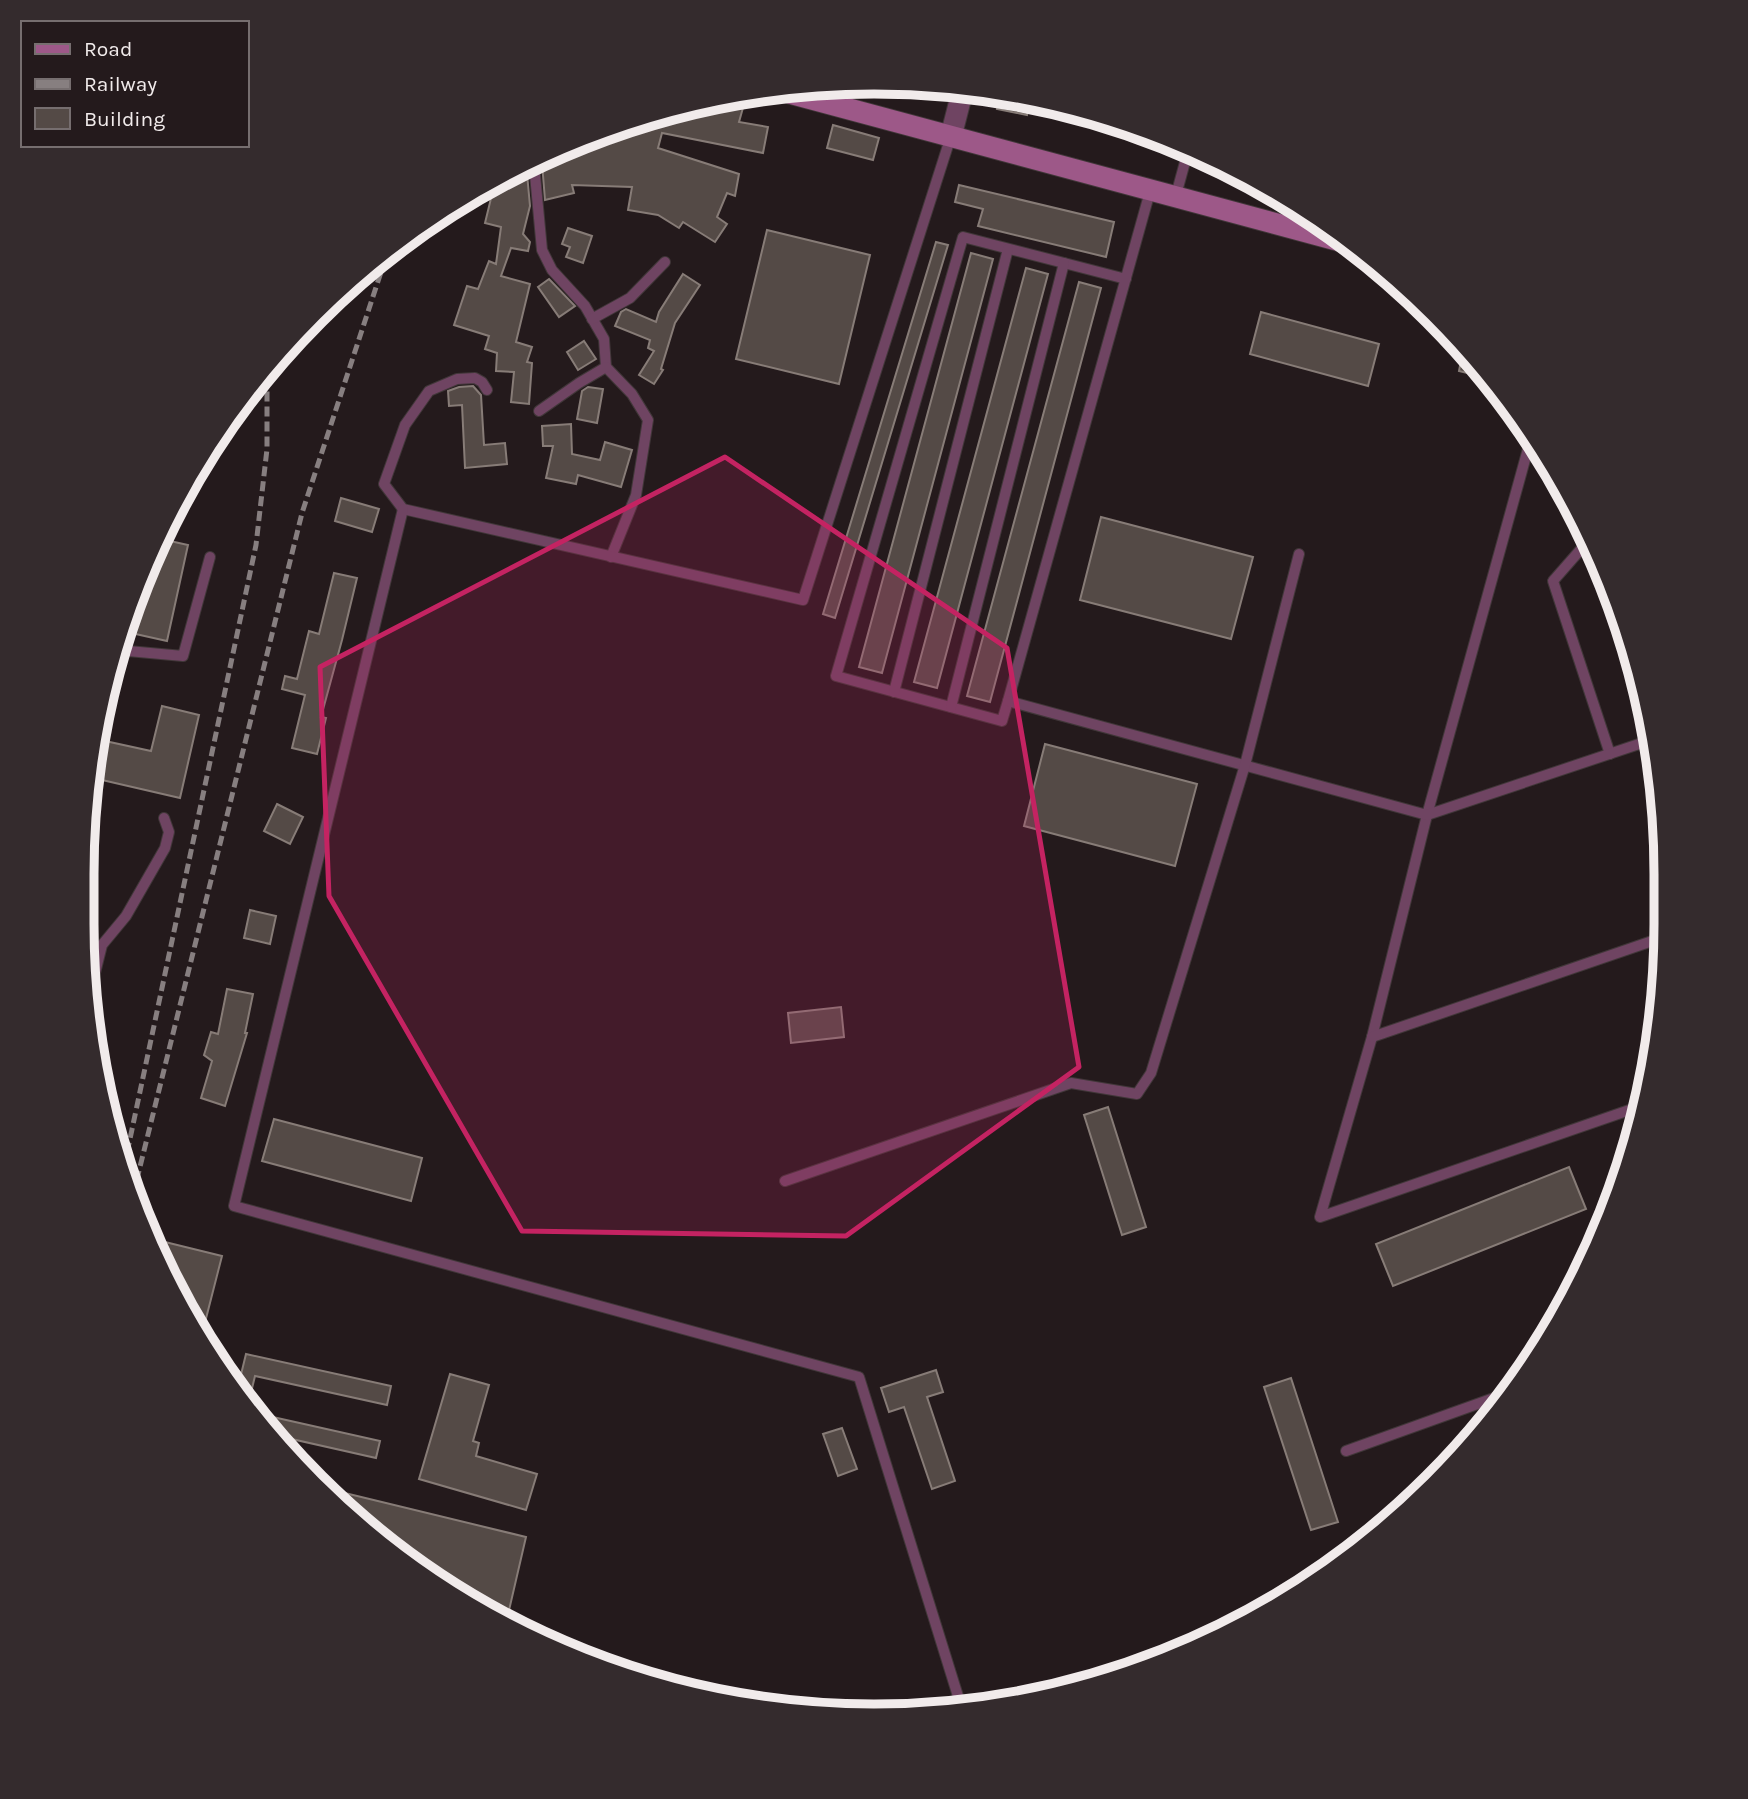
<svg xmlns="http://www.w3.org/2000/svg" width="1748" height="1799" font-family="Karla,sans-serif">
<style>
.building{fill:#544a46;stroke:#877c77;stroke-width:2}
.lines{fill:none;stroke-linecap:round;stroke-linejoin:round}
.service-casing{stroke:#413739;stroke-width:12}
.minor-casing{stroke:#413739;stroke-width:23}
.secondary-casing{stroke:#413739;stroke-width:23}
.service{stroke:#6f4462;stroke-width:10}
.minor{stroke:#6f4462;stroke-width:21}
.secondary{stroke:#9d5888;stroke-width:21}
.rail{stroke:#877f80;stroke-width:5;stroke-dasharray:10 5;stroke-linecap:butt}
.marked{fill:#c42362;fill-opacity:0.2;stroke:#c42362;stroke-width:5;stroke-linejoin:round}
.rim{fill:none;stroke:#f1ebeb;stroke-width:9}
</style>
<rect width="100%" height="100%" fill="#241a1c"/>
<g class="building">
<polygon points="1000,94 1030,101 1027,115 997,109"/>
<polygon points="746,97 739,122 768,127 763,153 662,133 658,148 739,174 735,196 727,193 717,217 727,224 715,242 683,222 679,228 658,215 628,210 632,187 572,185 574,193 545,200 542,163 539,158 562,150 589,150 589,139 669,109 686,106 702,111 704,103"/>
<polygon points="833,125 879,138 873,160 827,148"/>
<polygon points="526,163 530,206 523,234 530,242 528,251 511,248 501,276 530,284 516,342 532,347 527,362 532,363 529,404 511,402 514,372 496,371 497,353 485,349 489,336 454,325 467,286 478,289 489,261 496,264 501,227 485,223 493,190 486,187"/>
<polygon points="959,185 1114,222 1106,257 978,226 983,209 955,202"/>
<polygon points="568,228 592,236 583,263 566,257 570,247 562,244"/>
<polygon points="767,230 870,255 839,384 736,359"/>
<polygon points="936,242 948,245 835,618 823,614"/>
<polygon points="971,253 993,259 882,673 859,667"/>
<polygon points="1026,268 1048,274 937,688 914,682"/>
<polygon points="683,274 700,285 675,323 661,369 663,370 654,384 639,375 654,351 648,348 650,340 615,326 621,312 626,309 656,322 659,312"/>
<polygon points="549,279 575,306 559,317 538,287"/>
<polygon points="1079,282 1101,288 990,702 967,696"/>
<polygon points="1261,312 1379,344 1368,386 1250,354"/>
<polygon points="584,341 596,359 578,370 567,352"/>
<polygon points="1463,350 1478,366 1488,378 1459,371"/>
<polygon points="473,386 481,395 484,445 505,443 507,464 465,468 462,405 449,406 448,391 459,387"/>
<polygon points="588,387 603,389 597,423 577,419 582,391"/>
<polygon points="571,424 572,454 600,460 605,442 632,450 621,487 578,475 576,484 546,478 553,446 543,446 542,426"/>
<polygon points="341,498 379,509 372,532 335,521"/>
<polygon points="1101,517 1253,557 1231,639 1080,600"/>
<polygon points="161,539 188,545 167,641 122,631 124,619"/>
<polygon points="334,573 357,578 342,640 321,717 326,718 317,754 292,748 305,695 282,689 285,676 297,679 309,631 319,634"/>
<polygon points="162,706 199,715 180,798 89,777 96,739 151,751"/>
<polygon points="1045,744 1197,784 1175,866 1024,826"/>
<polygon points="277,804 303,817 290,844 264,831"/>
<polygon points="250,910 276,916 270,944 244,938"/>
<polygon points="227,989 253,994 245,1033 247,1033 225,1106 201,1098 212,1061 204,1055 211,1032 218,1034"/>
<polygon points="841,1007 844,1037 791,1043 788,1013"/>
<polygon points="1108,1107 1146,1227 1122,1235 1084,1115"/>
<polygon points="274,1119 422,1158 411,1201 262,1161"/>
<polygon points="1569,1167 1586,1209 1393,1286 1376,1244"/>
<polygon points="161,1241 222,1256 201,1338 157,1255"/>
<polygon points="246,1354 391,1386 387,1405 255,1376 248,1405 237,1391"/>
<polygon points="936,1370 943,1392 927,1397 955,1481 932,1489 904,1407 889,1412 881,1388"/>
<polygon points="450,1374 489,1385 473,1441 479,1443 476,1456 537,1474 526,1510 419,1479"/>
<polygon points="1291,1378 1338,1522 1311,1530 1264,1387"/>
<polygon points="255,1413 380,1441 376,1458 274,1435"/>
<polygon points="842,1428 857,1469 838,1476 823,1434"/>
<polygon points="316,1486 526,1537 507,1619 434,1584"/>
</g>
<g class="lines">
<g class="service-casing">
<g id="service">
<polyline points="534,164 542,250 552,270 585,306 604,339 606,367 632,394 648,420 636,495 611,557"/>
<polyline points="1176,195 1188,151"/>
<polyline points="1126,279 963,237 836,676 1002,721 1008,701 1151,188"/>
<polyline points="592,319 630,298 665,262"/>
<polyline points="487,390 482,382 475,378 457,379 429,391 405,425 384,484 403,509 803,600 951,136"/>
<polyline points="539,411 579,383 606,367"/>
<polyline points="1531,438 1427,815 1372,1037 1320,1217 1641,1106"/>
<polyline points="403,509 234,1206 859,1377 962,1709"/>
<polyline points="1592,544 1582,548 1553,581 1610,754"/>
<polyline points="117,650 183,656 210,557"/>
<polyline points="894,692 1008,249"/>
<polyline points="1008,701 1427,815 1651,740"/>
<polyline points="951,707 1064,263"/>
<polyline points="89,997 102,945 126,916 165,848 169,832 164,818"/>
<polyline points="1372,1037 1661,938"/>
<polyline points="785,1181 1071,1083 1137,1094 1151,1073 1245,765 1299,554"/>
<polyline points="1346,1451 1508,1393"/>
</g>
</g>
<g class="minor-casing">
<polyline id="minor" points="951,136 963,89"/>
</g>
<g class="secondary-casing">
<polyline id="secondary" points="782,91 1344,242"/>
</g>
<use href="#service" class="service"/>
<use href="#minor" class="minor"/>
<use href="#secondary" class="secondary"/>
<g class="rail">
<polyline points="124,1167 256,545 267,449 267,368"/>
<polyline points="133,1195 302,513 381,272 401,241"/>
</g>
</g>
<path class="marked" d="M725 457 1007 648 1079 1067 846 1236 522 1231 329 896 320 667Z"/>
<path d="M0 0H1748V1799H0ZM874 94H874A780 780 0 0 1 1654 874V924A780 780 0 0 1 874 1704H874A780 780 0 0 1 94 924V874A780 780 0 0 1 874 94Z" fill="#342b2d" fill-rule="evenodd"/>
<path class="rim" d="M874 94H874A780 780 0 0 1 1654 874V924A780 780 0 0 1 874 1704H874A780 780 0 0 1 94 924V874A780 780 0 0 1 874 94Z"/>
<rect x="21" y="21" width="228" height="126" fill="#241a1c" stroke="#766e6f" stroke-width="2"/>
<rect x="35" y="44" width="35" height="10" fill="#9d5888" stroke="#766e6f" stroke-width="2"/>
<text x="84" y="56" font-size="21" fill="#f1ebeb">Road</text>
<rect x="35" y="79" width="35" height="10" fill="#877f80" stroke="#766e6f" stroke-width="2"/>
<text x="84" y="91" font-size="21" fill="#f1ebeb">Railway</text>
<rect x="35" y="108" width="35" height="21" fill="#544a46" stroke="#766e6f" stroke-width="2"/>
<text x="84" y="126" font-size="21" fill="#f1ebeb">Building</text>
</svg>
